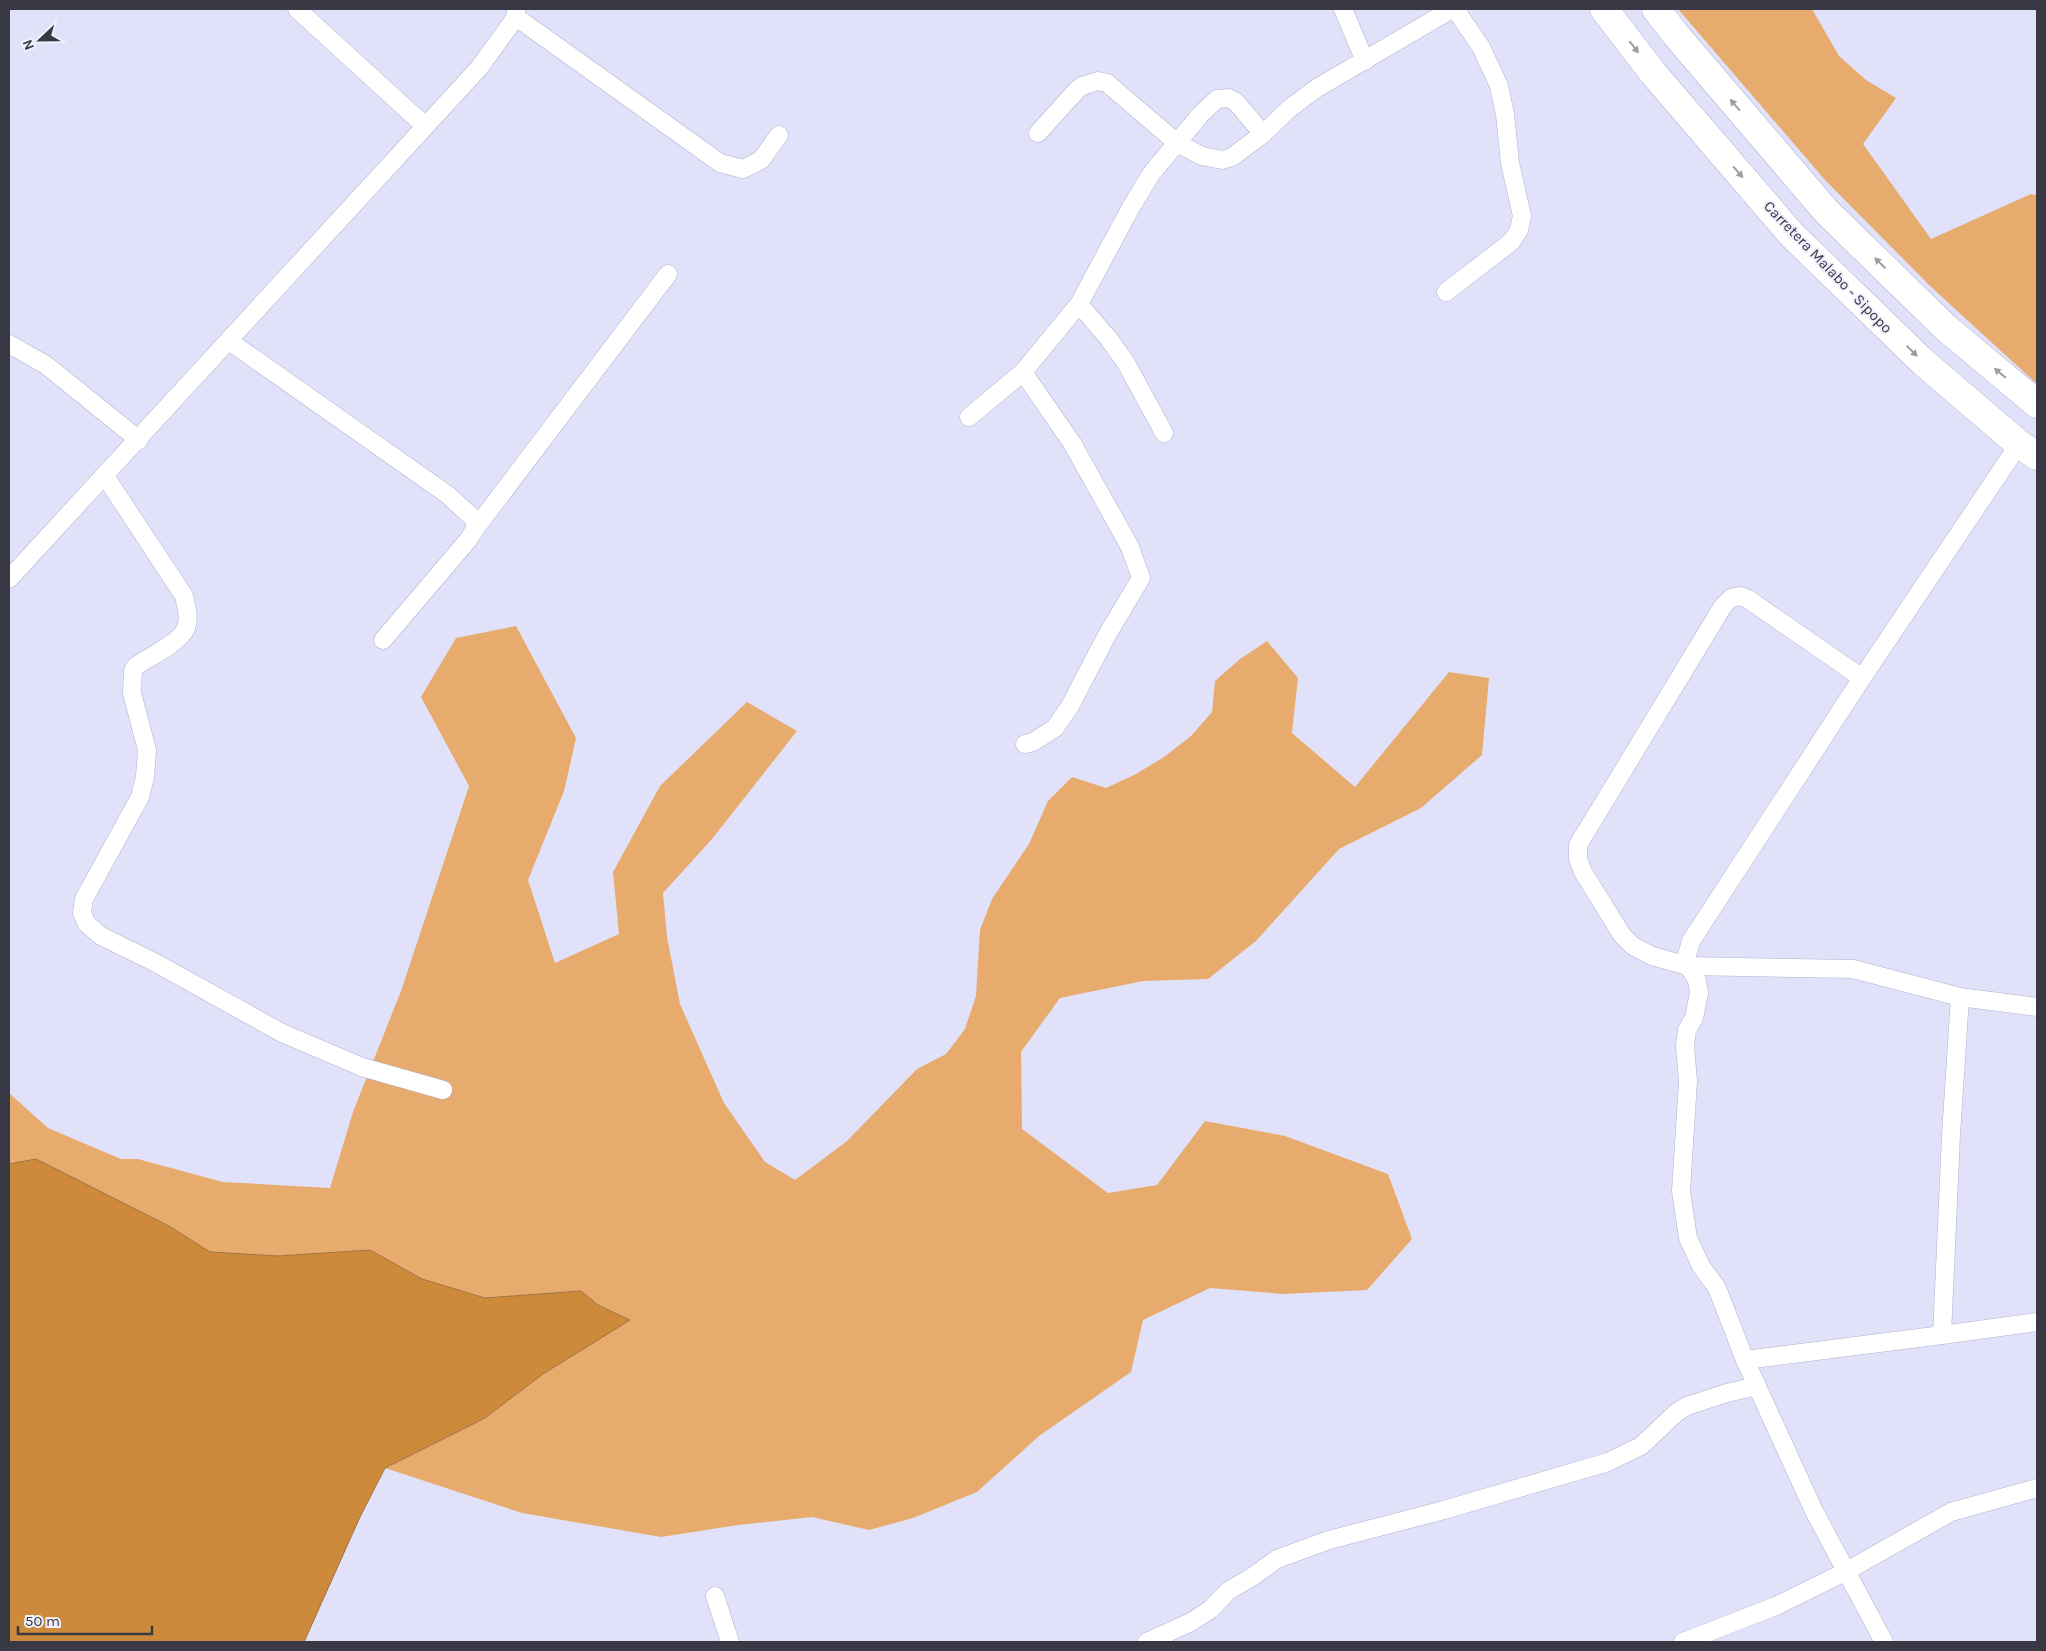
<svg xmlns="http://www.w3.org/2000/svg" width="2046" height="1651" font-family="Karla,sans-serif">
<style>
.green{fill:#e7ac6d}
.water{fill:#cd8a3b;stroke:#a1723e}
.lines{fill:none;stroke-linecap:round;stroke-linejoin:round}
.street-casing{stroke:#b3b2d0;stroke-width:19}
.highway-casing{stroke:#b3b2d0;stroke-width:29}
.street{stroke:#fff;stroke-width:18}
.highway{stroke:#fff;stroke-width:28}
.oneway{fill:#9c9ca2}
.labels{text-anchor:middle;stroke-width:4;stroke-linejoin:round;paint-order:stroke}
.street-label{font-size:15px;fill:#393945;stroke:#f0f0fc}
</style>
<rect width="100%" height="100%" fill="#e1e1fa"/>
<g class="green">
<polygon points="1678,9 1812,9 1839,56 1866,80 1896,98 1863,144 1931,239 2031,194 2037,195 2037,384 1930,286 1825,180"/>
<polygon points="516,626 576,738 564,791 528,880 555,963 619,934 613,872 660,786 747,702 797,731 712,839 663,893 667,937 680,1004 724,1103 765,1162 795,1180 847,1141 917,1069 946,1054 965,1029 976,996 980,930 992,899 1029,844 1048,801 1072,777 1106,788 1136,774 1164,757 1191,736 1212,712 1215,681 1240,659 1267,641 1298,678 1292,733 1355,787 1449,672 1489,678 1482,755 1421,808 1339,849 1256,941 1208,979 1143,981 1060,998 1021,1052 1022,1129 1108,1193 1157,1185 1205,1121 1285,1136 1388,1174 1412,1239 1367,1290 1283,1294 1210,1288 1143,1320 1131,1372 1039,1436 977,1492 913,1518 869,1530 812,1517 738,1525 661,1537 522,1513 385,1468 485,1418 543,1374 629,1320 598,1305 581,1291 485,1298 422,1279 370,1250 278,1256 210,1252 169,1226 36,1160 9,1164 9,1093 48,1128 121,1159 138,1159 223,1182 330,1188 353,1112 401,991 469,786 421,697 456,638"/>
</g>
<polygon class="water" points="36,1159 169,1226 210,1252 278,1256 370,1250 422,1279 485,1298 581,1291 598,1305 630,1320 543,1374 485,1418 385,1468 360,1517 304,1642 9,1642 9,1164"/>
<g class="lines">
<g class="street-casing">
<g id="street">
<polyline points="297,9 425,126"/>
<polyline points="1343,9 1365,61"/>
<polyline points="516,17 720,163 743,169 761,160 779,135"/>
<polyline points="1038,133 1077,90 1082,86 1098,81 1107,83 1177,143 1202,156 1222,160 1232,157 1263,134 1290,108 1317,88 1452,9"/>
<polyline points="1446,292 1511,242 1519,230 1522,216 1510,163 1505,114 1499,86 1481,47 1455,9"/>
<polyline points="1079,304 1109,339 1126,363 1164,433"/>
<polyline points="229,341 448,495 475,520 475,529 468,540 383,640"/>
<polyline points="9,344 46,365 139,440"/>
<polyline points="1023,372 1072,443 1130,547 1141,578 1107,635 1070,706 1055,728 1033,742 1025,744"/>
<polyline points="969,417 1023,372 1079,304 1130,209 1151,174 1201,114 1217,99 1228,98 1236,102 1263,134"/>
<path d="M105 476 184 596C186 606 190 618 186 628 181 642 149 657 136 666L133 671 132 693 147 750 145 777 140 797 84 899 82 913 87 924 101 936 156 963 282 1033 362 1067 443 1090"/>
<polyline points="475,529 668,274"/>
<polyline points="9,579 479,68 516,17 516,9"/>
<polyline points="1862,678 1748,599 1740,596 1731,598 1723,606 1578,845 1578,859 1583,872 1622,935 1633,946 1652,956 1688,966 1853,969 1960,997 2037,1007"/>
<polyline points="1942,1335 2037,1322"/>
<polyline points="1745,1360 1942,1335 1951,1135 1960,997"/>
<polyline points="715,1596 730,1642"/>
<polyline points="1147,1642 1191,1622 1211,1609 1228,1591 1252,1577 1277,1559 1329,1540 1444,1510 1608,1462 1641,1446 1677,1412 1687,1406 1727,1393 1757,1386"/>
<polyline points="1683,1642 1776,1606 1845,1572 1951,1512 2037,1488"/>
<polyline points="1884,1642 1814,1511 1745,1360 1717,1288 1701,1266 1688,1238 1681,1191 1688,1081 1685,1046 1687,1030 1694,1018 1699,993 1697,980 1688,966 1687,955 1691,941 1862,678 2019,444"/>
</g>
</g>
<g class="highway-casing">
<g id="highway">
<polyline points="1604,9 1653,73 1792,235 1923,362 2019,444 2037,456"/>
<polyline points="1656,9 1676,35 1826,211 1945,327 2037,404"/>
</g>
</g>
<use href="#street" class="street"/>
<use href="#highway" class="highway"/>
</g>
<defs><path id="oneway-solid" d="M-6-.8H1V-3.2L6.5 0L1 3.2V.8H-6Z" transform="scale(1.25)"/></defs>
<g class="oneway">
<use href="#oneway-solid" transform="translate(1634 47) rotate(52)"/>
<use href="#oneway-solid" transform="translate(1735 105) rotate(-131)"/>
<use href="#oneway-solid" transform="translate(1738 172) rotate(49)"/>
<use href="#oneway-solid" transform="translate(1880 263) rotate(-136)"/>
<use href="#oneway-solid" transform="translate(1912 351) rotate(44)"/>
<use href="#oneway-solid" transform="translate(2000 373) rotate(-140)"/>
</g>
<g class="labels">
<g class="street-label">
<text transform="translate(1828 267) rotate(46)" y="5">Carretera Malabo - Sipopo</text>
</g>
</g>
<rect width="2046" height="1651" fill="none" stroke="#393945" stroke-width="20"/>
<g transform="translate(40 40) rotate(248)" stroke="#f0f0fc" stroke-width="4" paint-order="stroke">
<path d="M0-4L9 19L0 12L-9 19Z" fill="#393945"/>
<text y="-8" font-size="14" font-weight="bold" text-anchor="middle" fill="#393945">N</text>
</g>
<path d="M18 1626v8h134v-8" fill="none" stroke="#393945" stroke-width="2.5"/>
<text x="25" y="1626" font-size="15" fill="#393945" stroke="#f0f0fc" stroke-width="4" paint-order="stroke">50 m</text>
</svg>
